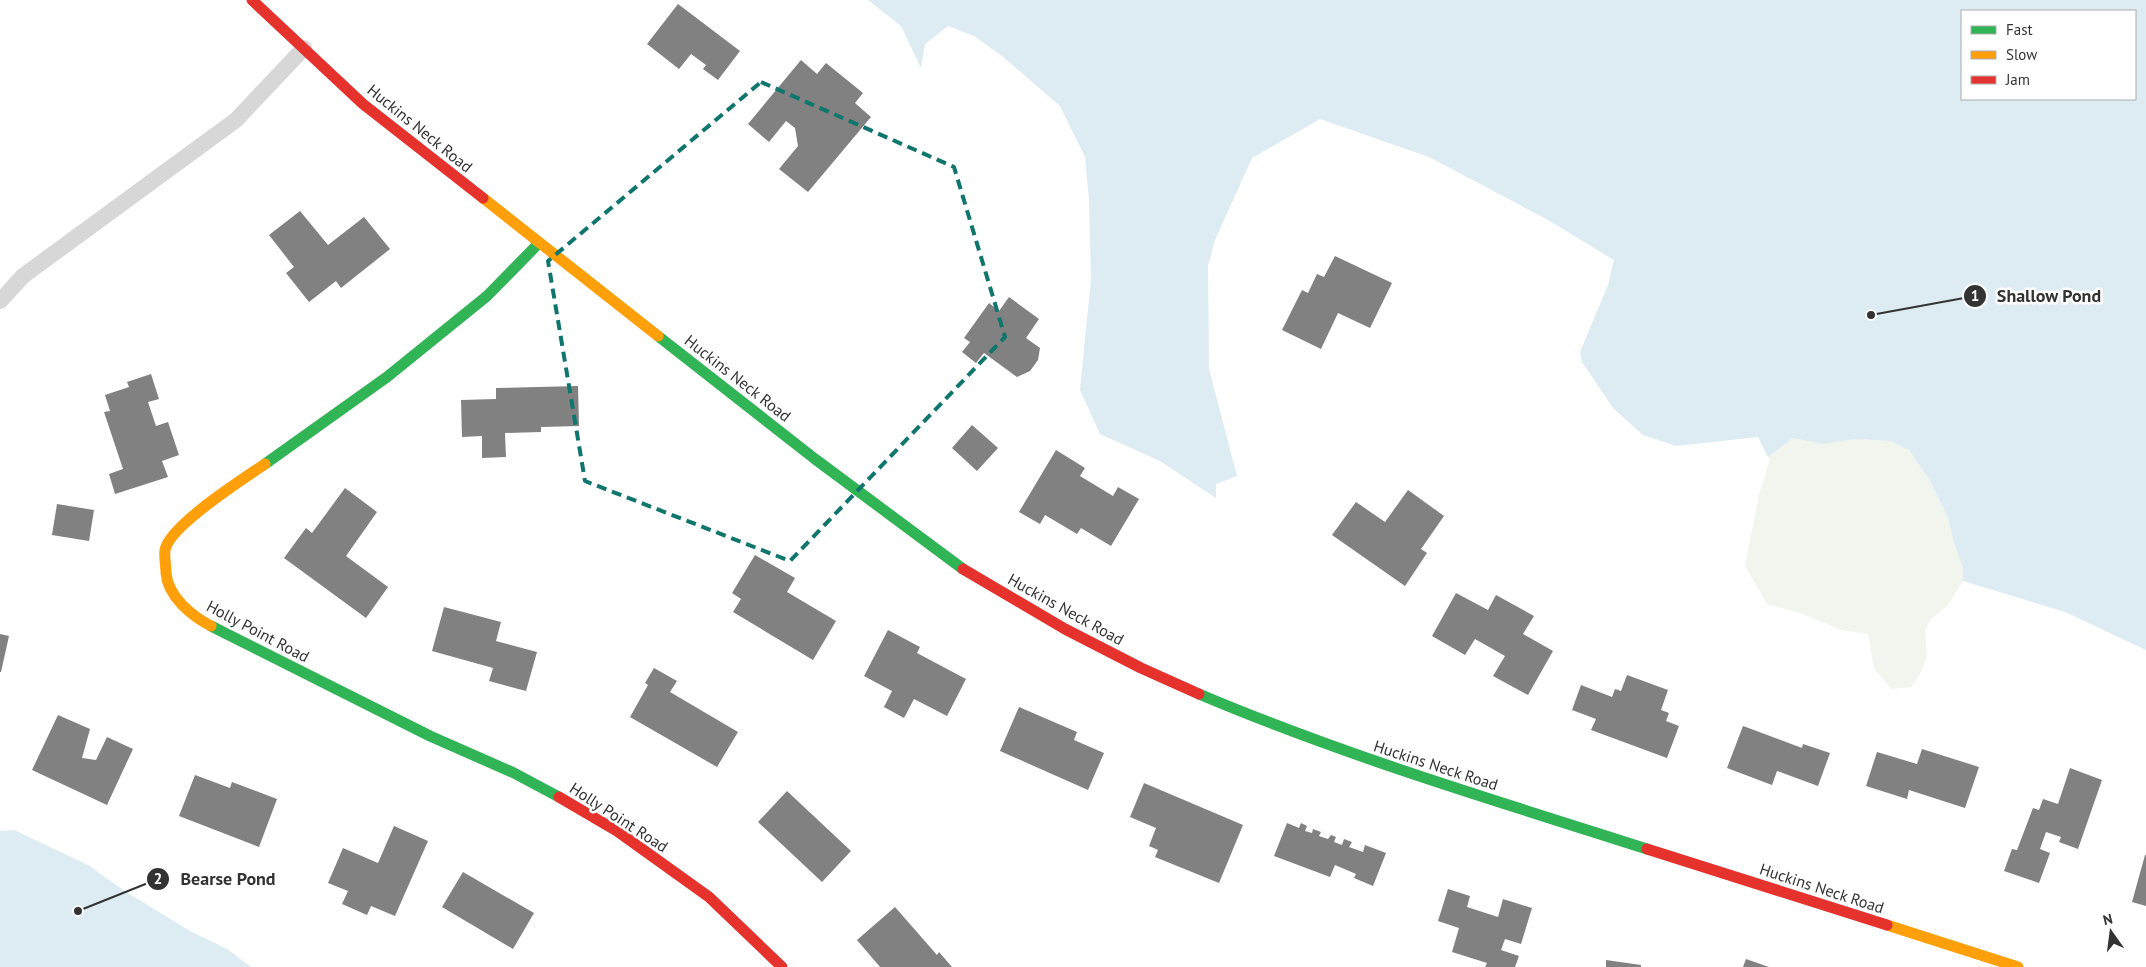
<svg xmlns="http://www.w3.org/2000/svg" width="2146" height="967" font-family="'PT Sans',sans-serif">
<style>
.green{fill:#f1f5ed}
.water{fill:#ddebf3;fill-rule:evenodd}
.building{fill:#818181}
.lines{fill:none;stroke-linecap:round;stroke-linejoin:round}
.lane{stroke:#d7d7d7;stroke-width:16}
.fast{stroke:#30b455;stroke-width:11}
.slow{stroke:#ff9f0a;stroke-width:11}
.jam{stroke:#e5322d;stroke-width:11}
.marked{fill:none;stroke:#0f766e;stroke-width:4;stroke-dasharray:10 6;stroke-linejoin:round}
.labels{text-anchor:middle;stroke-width:5;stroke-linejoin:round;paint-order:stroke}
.street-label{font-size:16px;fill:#333;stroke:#fff}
.leader{fill:none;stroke:#333;stroke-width:2}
.callout-dot{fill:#333;stroke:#fff;stroke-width:2}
.mark-label{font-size:15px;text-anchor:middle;font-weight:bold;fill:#fff}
.callout-label{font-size:18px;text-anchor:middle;font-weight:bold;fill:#333;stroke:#fff;stroke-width:5;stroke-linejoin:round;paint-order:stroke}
</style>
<rect width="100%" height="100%" fill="#fff"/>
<polygon class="green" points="1793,438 1822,444 1857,439 1890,441 1909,450 1929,479 1948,518 1954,543 1963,568 1963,581 1948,605 1931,619 1925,631 1927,657 1921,672 1911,687 1891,689 1874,668 1868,634 1841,630 1800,613 1767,604 1745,566 1759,495 1770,459 1768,457"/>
<g class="water">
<path d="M868 0H2146V650L2065 612 1963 581V568L1954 543 1948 518 1929 479 1909 450 1890 441 1857 439 1822 444 1793 438 1768 457 1758 437 1676 446 1643 435 1613 408 1582 362 1580 352 1608 285 1614 260 1548 220 1429 157 1320 119 1252 158 1215 240 1208 266 1209 369 1237 476 1216 484V498L1160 461 1100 434 1080 390 1091 279 1089 200 1085 157 1060 106 1002 56 974 36 948 26 925 44 921 68 901 26ZM2135 11V99H1962V11Z"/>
<polygon points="14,830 88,865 123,890 190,931 227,949 251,967 0,967 0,831"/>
</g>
<g class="building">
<polygon points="678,4 740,51 718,80 703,69 706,65 691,54 679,69 647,44"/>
<polygon points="801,60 817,74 826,63 863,93 855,103 871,117 808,192 779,169 798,146 795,128 786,121 769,142 748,124"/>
<polygon points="300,211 328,245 364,217 390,249 341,288 336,281 309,302 286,273 294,267 269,235"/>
<polygon points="1335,256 1392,283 1370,328 1338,313 1321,349 1282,330 1302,290 1308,293 1317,274 1324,277"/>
<polygon points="1009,297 1039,319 1026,338 1040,348 1038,360 1030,371 1017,377 984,353 976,363 962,352 970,342 964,338 989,303 999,311"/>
<polygon points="151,374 159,399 148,402 156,426 168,422 179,455 162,461 168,477 115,494 109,474 123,469 104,412 110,411 105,395 129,387 127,382"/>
<polygon points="578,386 579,426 541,427 541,432 505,433 506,457 482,458 482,436 462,437 461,400 496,399 496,388"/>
<polygon points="972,425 998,448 977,471 952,448"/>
<polygon points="1056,450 1085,468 1080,476 1113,496 1118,487 1139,499 1111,546 1081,528 1077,534 1045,515 1040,524 1019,512"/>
<polygon points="345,488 377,512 346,556 388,587 366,618 284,558 306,528 312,533"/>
<polygon points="1408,490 1444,516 1421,549 1427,553 1405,586 1332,535 1356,502 1385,522"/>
<polygon points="57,504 94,510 89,541 52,535"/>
<polygon points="755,555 795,578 787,592 836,621 813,660 733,612 741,599 732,593"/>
<polygon points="1456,593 1488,610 1496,595 1534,616 1523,634 1553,651 1528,695 1493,676 1505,656 1475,639 1465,655 1432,636"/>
<polygon points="444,607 501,622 496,641 537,652 526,691 489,681 493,668 432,651"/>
<polygon points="888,630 920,647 917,653 966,679 947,716 914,699 904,718 884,707 892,691 864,676"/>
<polygon points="0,634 9,636 1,672 0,672"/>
<polygon points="654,668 677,681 670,692 738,732 717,767 630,717 648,685 645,683"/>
<polygon points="1627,675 1668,690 1661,710 1669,713 1666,721 1679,726 1667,758 1591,730 1596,719 1572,710 1581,685 1612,697 1615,689 1621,691"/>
<polygon points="1019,707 1077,732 1074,740 1104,753 1088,790 1000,751"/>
<polygon points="58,715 90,729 82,758 96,760 107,737 133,749 107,805 32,770"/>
<polygon points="1743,726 1802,748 1803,744 1830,753 1818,786 1777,771 1772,785 1727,768"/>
<polygon points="1922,749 1979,767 1965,808 1909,790 1907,799 1866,786 1877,752 1917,764"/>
<polygon points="2070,768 2102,780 2078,849 2059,842 2061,837 2046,832 2040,849 2050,853 2039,883 2004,871 2012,849 2017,850 2033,808 2039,810 2043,799 2058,804"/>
<polygon points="195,775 230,788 232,782 277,799 259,847 179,816"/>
<polygon points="1144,783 1243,825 1219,883 1155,857 1158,850 1149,846 1156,828 1130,817"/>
<polygon points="787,791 851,851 822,882 758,822"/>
<polygon points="1287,823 1299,828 1301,823 1307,826 1305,831 1312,833 1313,829 1321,832 1319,836 1328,839 1331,835 1336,837 1334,842 1342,845 1344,839 1352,842 1349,847 1363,852 1365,845 1386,853 1373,886 1354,878 1356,874 1335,865 1330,877 1274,856"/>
<polygon points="394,826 428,841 395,916 371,906 367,915 342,904 348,891 328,883 343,848 378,863"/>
<polygon points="2145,855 2146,855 2146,906 2132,902"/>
<polygon points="463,872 534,913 513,949 442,907"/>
<polygon points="1448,889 1470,896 1467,907 1498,917 1503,899 1532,908 1521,944 1505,939 1501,950 1519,956 1515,967 1485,967 1487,963 1452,952 1459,928 1438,921"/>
<polygon points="895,907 937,955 939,952 952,967 880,967 857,940"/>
<polygon points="1746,959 1769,967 1743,967"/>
<polygon points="1606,960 1641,965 1641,967 1606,967"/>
</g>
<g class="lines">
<polyline class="lane" points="0,301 23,276 236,120 304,48"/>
<g class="fast">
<polyline points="658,336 815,459 963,569"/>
<polyline points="265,464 387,377 487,296 539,243"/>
<polyline points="211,626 430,736 514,773 559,797"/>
<path d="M1199 694C1345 756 1497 801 1647 849"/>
</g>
<g class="slow">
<polyline points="483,198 658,336"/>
<path d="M211 626C192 616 168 597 166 573 166 566 164 557 165 550 169 526 243 479 265 464"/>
<polyline points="1887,925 2018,967"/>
</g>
<g class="jam">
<polyline points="252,0 363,104 483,198"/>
<polyline points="963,569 1065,629 1141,668 1199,694"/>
<polyline points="559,797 617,831 709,897 782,967"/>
<polyline points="1647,849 1887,925"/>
</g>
</g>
<path class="marked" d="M761 82 954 167 1005 337 790 561 585 481 548 261Z"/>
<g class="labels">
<g class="street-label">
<text transform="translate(420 128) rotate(39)" y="6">Huckins Neck Road</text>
<text transform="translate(738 378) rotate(38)" y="6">Huckins Neck Road</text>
<text transform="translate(1066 609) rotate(29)" y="6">Huckins Neck Road</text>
<text transform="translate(258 631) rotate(28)" y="6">Holly Point Road</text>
<text transform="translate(1436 765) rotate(18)" y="6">Huckins Neck Road</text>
<text transform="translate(619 817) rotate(33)" y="6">Holly Point Road</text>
<text transform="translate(1822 888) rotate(18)" y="6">Huckins Neck Road</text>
</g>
</g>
<path class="leader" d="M1871 315L1975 296M78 911L158 879"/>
<g class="callout-dot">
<circle cx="1871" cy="315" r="5"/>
<circle cx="78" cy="911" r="5"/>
<circle cx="1975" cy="296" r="12"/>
<circle cx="158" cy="879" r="12"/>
</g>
<g class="mark-label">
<text x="1975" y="301">1</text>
<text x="158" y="884">2</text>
</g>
<g class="callout-label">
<text x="2049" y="302">Shallow Pond</text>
<text x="228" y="885">Bearse Pond</text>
</g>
<rect x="1961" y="10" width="175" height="90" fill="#ffffff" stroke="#adadad"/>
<rect x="1971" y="26" width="25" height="8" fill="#30b455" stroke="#adadad"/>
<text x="2006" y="35" font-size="15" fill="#333333">Fast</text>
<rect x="1971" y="51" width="25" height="8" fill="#ff9f0a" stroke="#adadad"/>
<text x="2006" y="60" font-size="15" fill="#333333">Slow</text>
<rect x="1971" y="76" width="25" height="8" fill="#e5322d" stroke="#adadad"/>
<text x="2006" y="85" font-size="15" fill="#333333">Jam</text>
<g transform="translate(2111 932) rotate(346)" stroke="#ffffff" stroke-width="4" paint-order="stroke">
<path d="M0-4L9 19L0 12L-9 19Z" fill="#333333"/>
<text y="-8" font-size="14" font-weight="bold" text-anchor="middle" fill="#333333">N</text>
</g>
</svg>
